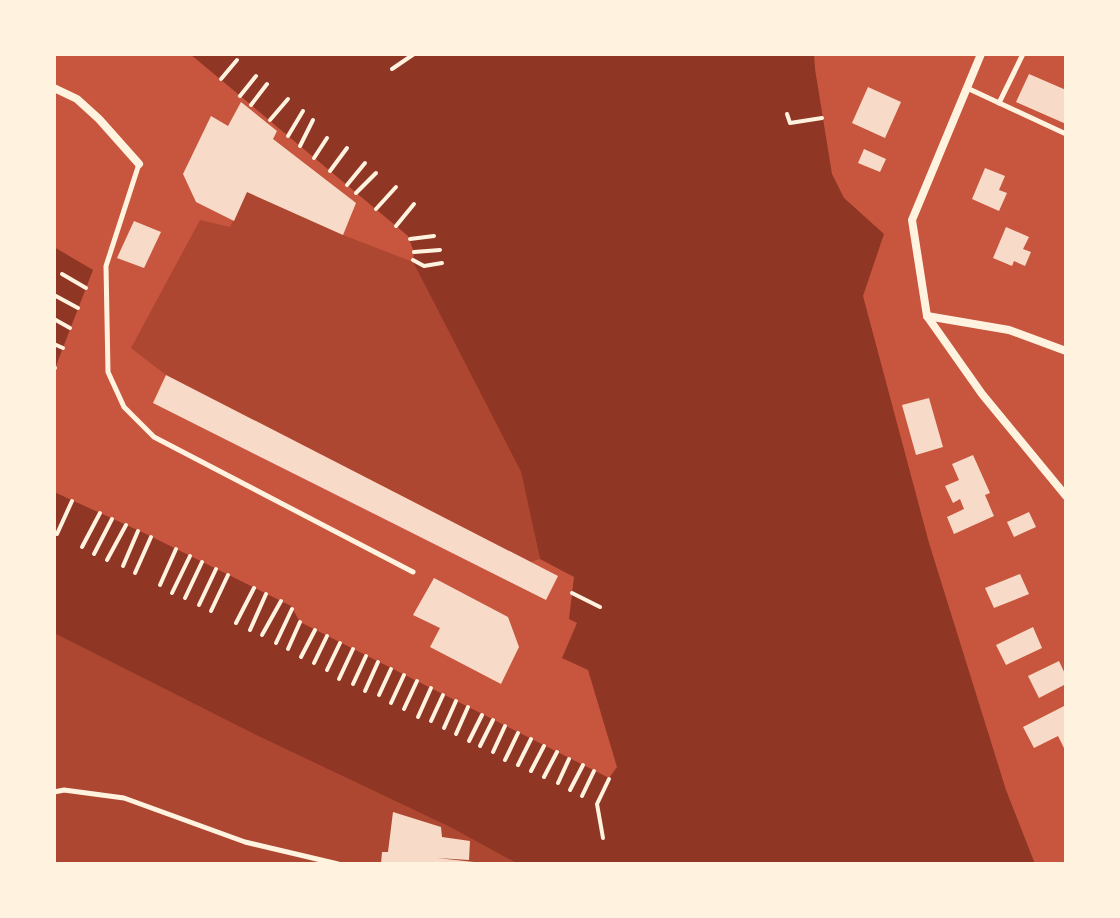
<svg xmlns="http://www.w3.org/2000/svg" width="1120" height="918" font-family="'Fira Sans',sans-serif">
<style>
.green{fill:#ae4732}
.water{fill:#8f3625}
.building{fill:#f7dbc8}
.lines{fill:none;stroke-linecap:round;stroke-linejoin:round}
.path{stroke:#fff3e0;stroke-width:4}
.service{stroke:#fff3e0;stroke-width:5}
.minor{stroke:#fff3e0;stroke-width:8}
</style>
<rect width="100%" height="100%" fill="#c8553d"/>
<g class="green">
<polygon points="247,192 343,235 413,262 521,472 540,559 531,562 166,375 131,348 200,220 230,227"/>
<polygon points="54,633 256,735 450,827 518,864 54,864"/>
</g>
<g class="water">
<polygon points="190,54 814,54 815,69 832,174 844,198 884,234 863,296 929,543 1006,790 1035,864 518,864 450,827 256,735 54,633 54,492 144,533 281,601 291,606 300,622 609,778 617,767 588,670 562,658 577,623 569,619 574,577 540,559 521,472 413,262 414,252 408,236"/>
<polygon points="54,247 93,270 54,371"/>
</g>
<g class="building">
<polygon points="1029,74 1066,90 1066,124 1016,102"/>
<polygon points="868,87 901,102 885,138 852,123"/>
<polygon points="241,102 277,131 273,139 356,203 343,235 247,192 234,221 196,202 183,174 211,116 228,126"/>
<polygon points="864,149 886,159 880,172 858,163"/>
<polygon points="985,168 1005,176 999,190 1007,193 999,211 972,199"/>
<polygon points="134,221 161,232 144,268 117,258"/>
<polygon points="1006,227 1029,237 1023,249 1031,252 1025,266 1014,261 1012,266 993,258"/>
<polygon points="166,375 558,576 546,600 153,403"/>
<polygon points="929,398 943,447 916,455 902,405"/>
<polygon points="973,455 990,493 985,495 994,516 954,534 947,517 964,509 960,499 953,503 945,486 959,480 952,464"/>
<polygon points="1029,512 1036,527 1014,537 1007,522"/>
<polygon points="1020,574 1029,594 994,608 985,588"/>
<polygon points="434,578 508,617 519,647 501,684 430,647 440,628 413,615"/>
<polygon points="1033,627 1042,648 1006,665 996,645"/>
<polygon points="1059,661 1066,676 1066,684 1039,698 1028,676"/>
<polygon points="1066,705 1066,752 1058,736 1034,748 1023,727"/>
<polygon points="393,812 441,827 442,837 470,841 469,860 437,858 474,862 474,864 381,864 382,852 388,852"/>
</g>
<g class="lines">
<g class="path">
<polyline points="392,69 414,54"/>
<polyline points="221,79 237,60"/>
<polyline points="240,96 256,76"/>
<polyline points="251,105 267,84"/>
<polyline points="787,114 790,123 822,118"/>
<polyline points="270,120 288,99"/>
<polyline points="288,136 303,111"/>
<polyline points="300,146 313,120"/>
<polyline points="314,158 327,138"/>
<polyline points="330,171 347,148"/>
<polyline points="347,185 365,163"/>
<polyline points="356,193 376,173"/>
<polyline points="376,209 396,187"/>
<polyline points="396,226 414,204"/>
<polyline points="410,239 434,236"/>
<polyline points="414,252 440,250"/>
<polyline points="413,260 424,266 442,263"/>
<polyline points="62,274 86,288"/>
<polyline points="54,295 78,308"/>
<polyline points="54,319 70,328"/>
<polyline points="54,344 63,348"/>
<polyline points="54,367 55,368"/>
<polyline points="57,534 72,501"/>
<polyline points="82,547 100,513"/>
<polyline points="94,554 112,519"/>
<polyline points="107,560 126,525"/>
<polyline points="123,566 138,531"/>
<polyline points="135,573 151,537"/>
<polyline points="160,585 176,549"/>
<polyline points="172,593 190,556"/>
<polyline points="572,593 600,607"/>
<polyline points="185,598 202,562"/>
<polyline points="199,605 216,569"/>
<polyline points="211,611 228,575"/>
<polyline points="236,623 254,588"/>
<polyline points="250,630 266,594"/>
<polyline points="262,635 281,601"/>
<polyline points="276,643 292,609"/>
<polyline points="288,649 300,622"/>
<polyline points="301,657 315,630"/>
<polyline points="314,663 327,636"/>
<polyline points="327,670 340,643"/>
<polyline points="339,679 353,649"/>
<polyline points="353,684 366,656"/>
<polyline points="365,691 378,662"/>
<polyline points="379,695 391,669"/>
<polyline points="391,703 404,675"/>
<polyline points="404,709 417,681"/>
<polyline points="418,717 431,688"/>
<polyline points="431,721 443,695"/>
<polyline points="444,728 456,701"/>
<polyline points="456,734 468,707"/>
<polyline points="469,741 482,715"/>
<polyline points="480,746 493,720"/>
<polyline points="493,752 505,726"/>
<polyline points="505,760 518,733"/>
<polyline points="518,765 531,739"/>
<polyline points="531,771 544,746"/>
<polyline points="544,777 557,752"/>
<polyline points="558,783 569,759"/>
<polyline points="570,790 583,765"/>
<polyline points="582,796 594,771"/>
<polyline points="603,838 597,804 609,779"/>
</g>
<g class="service">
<polyline points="967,88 1066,134"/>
<polyline points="999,103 1023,54"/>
<polyline points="139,164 106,266 108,372 124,407 154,437 413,572"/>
<polyline points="54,792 64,790 124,798 245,842 338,864"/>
</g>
<g class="minor">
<polyline points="981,54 912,220 927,316 982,394 1066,496"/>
<polyline points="54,88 77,99 99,119 139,164"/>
<polyline points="927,316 1009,330 1066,351"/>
</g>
</g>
<rect width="1120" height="918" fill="none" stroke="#fff3e0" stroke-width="112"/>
</svg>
